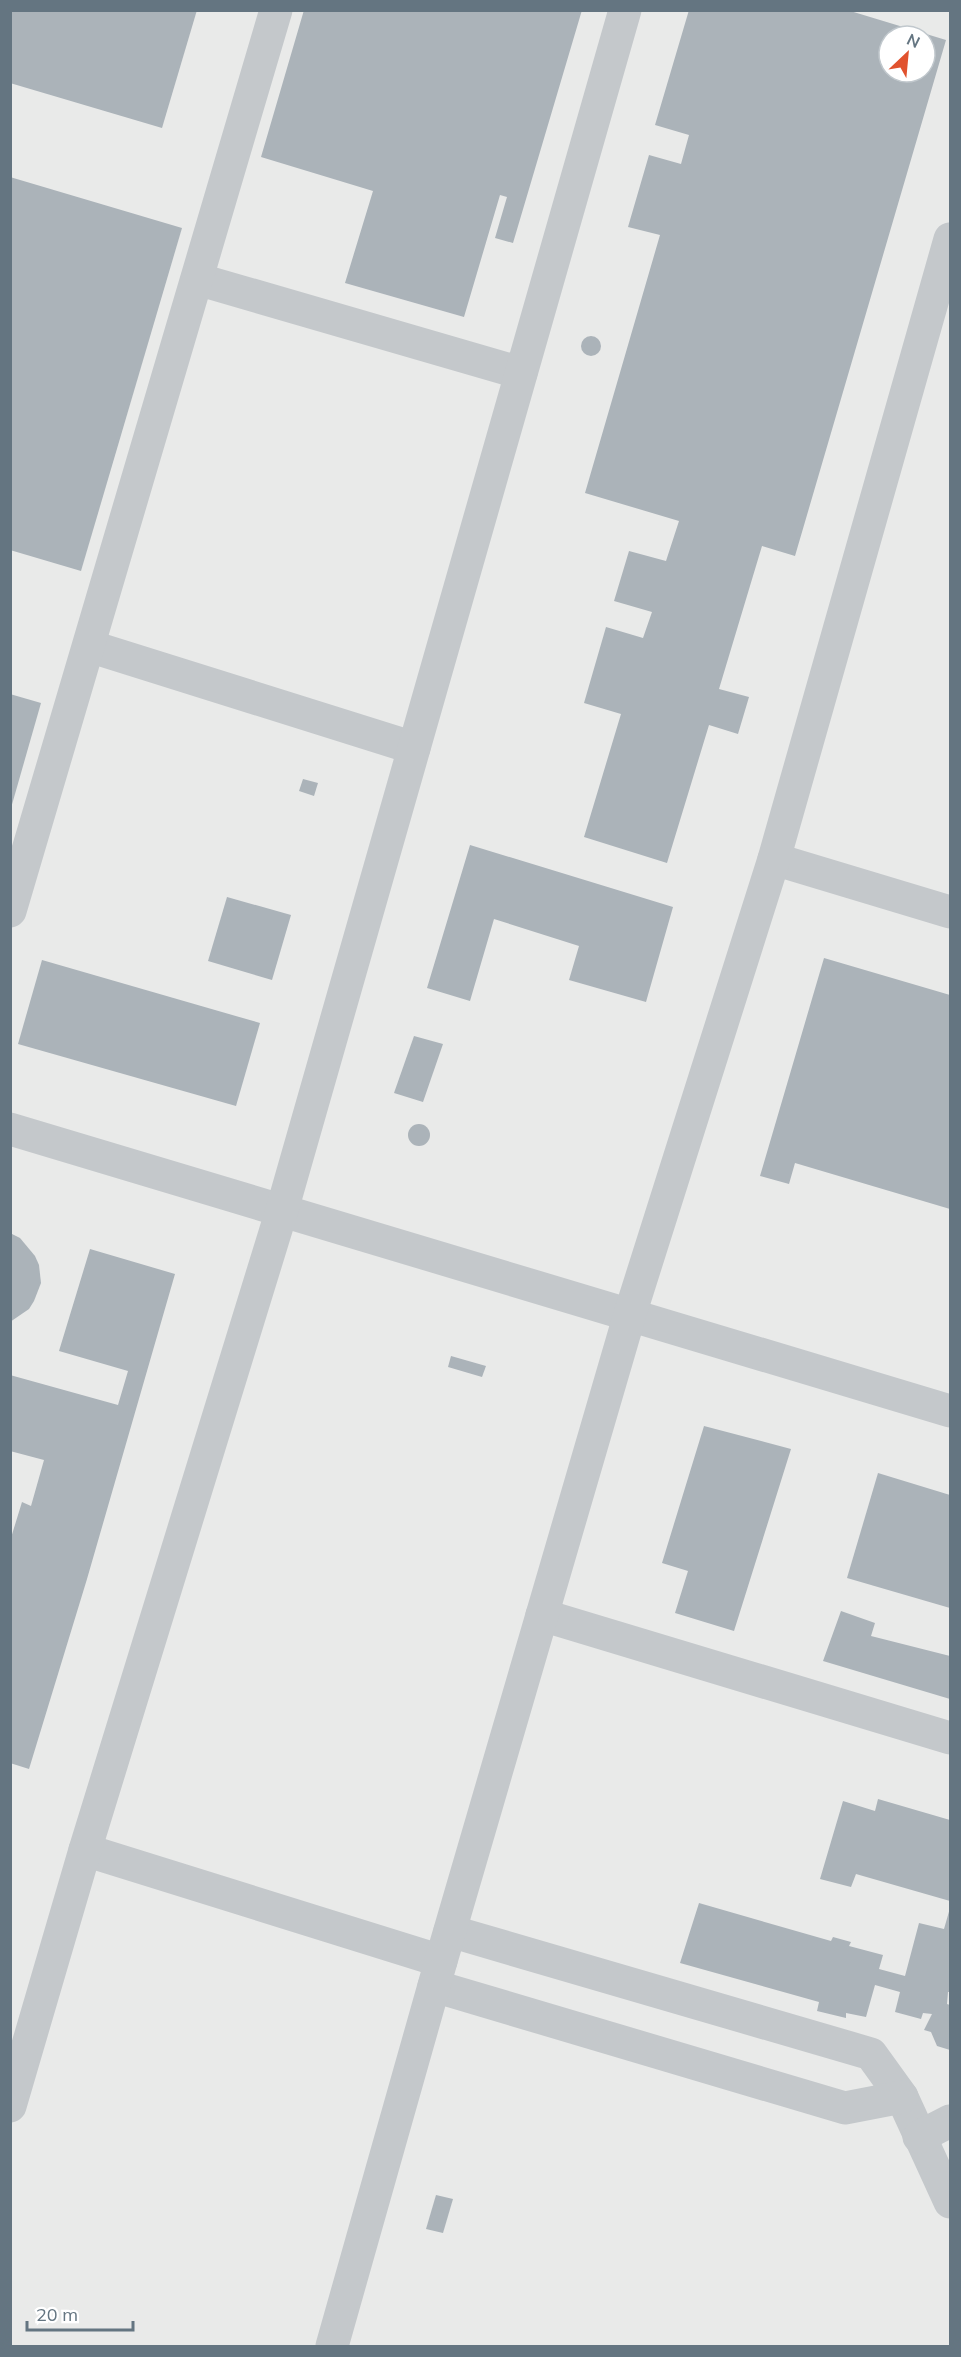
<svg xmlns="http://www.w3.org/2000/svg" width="961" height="2357" font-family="Mulish,sans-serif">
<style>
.built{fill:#e9eae9;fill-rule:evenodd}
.building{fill:#abb3b9;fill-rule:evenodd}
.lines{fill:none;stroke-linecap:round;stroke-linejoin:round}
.minor{stroke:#c4c8cb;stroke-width:33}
</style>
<rect width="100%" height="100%" fill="#f9f8f6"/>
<path class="built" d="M11 11H950V2346H11ZM889 36H925V72H889Z"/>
<g class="building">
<polygon points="10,10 197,10 162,128 10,83"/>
<polygon points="304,10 582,10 513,243 495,238 507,197 500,195 464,317 345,283 373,191 261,157"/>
<path d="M689 10H847L946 40 795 556 762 546 719 689 749 697 738 734 709 725 667 863 584 837 621 714 584 703 606 627 643 638 652 612 614 601 629 551 666 561 679 521 585 493 660 235 628 227 649 155 681 164 689 135 655 125ZM889 36H925V72H889Z"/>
<polygon points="10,177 182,228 81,571 10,550"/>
<circle cx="591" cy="346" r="10"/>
<polygon points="10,694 41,703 11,808 10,808"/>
<polygon points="303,779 318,783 314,796 299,791"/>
<polygon points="470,845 673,907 646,1002 569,980 579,946 494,919 470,1001 427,988"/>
<polygon points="227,897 291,915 272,980 208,961"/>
<polygon points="824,958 950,995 950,1209 795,1163 789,1184 760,1176"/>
<polygon points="42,960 260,1023 236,1106 18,1044"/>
<polygon points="414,1036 443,1044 423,1102 394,1093"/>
<circle cx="419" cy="1135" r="11"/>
<polygon points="10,1233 20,1238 35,1256 39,1265 41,1283 34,1301 29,1309 10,1322"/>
<polygon points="90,1249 175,1274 87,1579 29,1769 10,1763 10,1541 22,1502 31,1506 44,1460 10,1451 10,1375 118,1405 128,1371 59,1351"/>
<polygon points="451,1356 486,1366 482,1377 448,1367"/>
<polygon points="704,1426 791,1449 734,1631 675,1613 688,1571 662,1563"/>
<polygon points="878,1473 950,1495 950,1608 847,1578"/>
<polygon points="841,1611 875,1623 871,1636 950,1656 950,1699 823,1661"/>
<polygon points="878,1799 950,1820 950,1901 856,1874 851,1887 820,1879 843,1801 875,1811"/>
<polygon points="699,1903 831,1941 833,1937 851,1942 849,1946 883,1955 879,1969 905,1976 919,1923 944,1929 950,1908 950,1992 948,1992 947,2004 950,2005 950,2050 937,2046 931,2032 924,2030 932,2014 923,2013 921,2019 895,2012 900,1992 875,1985 866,2017 846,2013 846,2018 817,2011 819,2002 680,1963"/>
<polygon points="436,2195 453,2199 443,2233 426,2229"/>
</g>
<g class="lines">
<g class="minor">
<polyline points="197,279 521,373"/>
<polyline points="89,646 414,748"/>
<polyline points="774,859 950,912"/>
<polyline points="10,911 276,10"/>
<polyline points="10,1129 950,1411"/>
<polyline points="542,1615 950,1738"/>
<polyline points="85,1850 441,1961"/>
<polyline points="450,1931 871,2054 902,2097 950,2202"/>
<polyline points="434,1986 845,2108 902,2097"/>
<polyline points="10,2106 85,1850 282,1210 625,10"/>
<polyline points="919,2137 950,2121"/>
<polyline points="332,2346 441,1961 630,1314 774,859 950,239"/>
</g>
</g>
<rect width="961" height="2357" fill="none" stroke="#647581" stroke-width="24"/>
<g transform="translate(907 54) rotate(26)"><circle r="28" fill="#ffffff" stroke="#c1c8cd" stroke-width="1.5"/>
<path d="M0-4.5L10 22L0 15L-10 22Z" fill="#e1522e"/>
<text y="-9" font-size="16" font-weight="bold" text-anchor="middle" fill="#647581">N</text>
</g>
<path d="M27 2321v9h106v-9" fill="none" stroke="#647581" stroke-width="3"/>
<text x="36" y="2321" font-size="18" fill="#647581" stroke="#ffffff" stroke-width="4.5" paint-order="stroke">20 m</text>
</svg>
